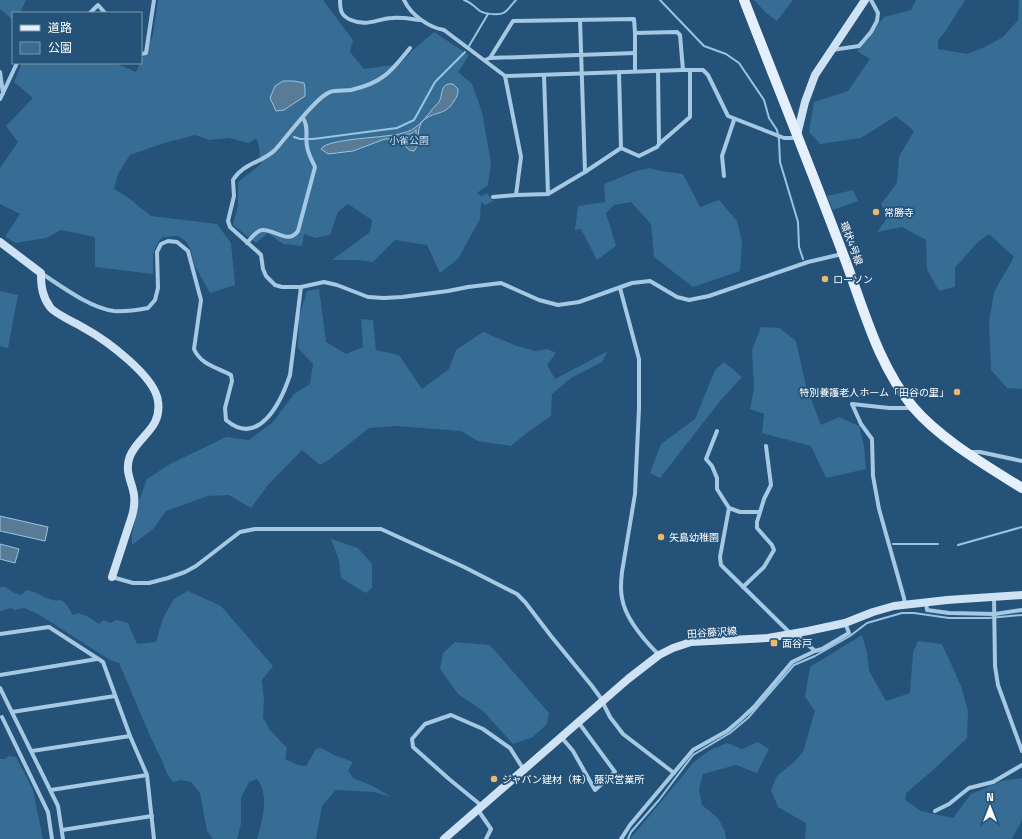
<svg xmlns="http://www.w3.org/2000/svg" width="1022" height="839" font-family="'Titillium Web','Noto Sans JP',sans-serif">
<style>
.green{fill:#376c95}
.water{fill:#597b96;stroke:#99c4e4}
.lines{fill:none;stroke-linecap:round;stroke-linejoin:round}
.stream{stroke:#99c4e4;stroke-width:2}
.street{stroke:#a5c8e3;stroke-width:4}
.secondary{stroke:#cee2f3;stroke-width:8}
.primary{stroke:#e5f0fc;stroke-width:10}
.poi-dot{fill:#edb969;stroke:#245278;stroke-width:1.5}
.labels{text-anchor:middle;stroke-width:3.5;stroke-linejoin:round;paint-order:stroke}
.park-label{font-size:10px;fill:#c8e0f3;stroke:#245278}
.poi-label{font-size:10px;fill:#fff;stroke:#245278;text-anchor:start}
.street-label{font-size:10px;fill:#fff;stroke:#245278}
</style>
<rect width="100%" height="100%" fill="#245278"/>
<g class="green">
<polygon points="0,0 26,0 20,13 13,13 13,20 0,9"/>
<path d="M158 0H323L353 40 350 52 364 69 400 64 413 50 434 32 469 55 458 72 472 84 482 112 491 163 488 185 477 193 481 196 487 193 493 201 485 205 481 202 480 219 458 259 440 273 427 245 395 240 373 262 358 260H332L370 232 372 220 348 204 338 212 330 235 315 238 304 234 302 246 283 244 268 233 256 243 233 225 238 205V182L261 164 258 141 255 139 249 143 229 138 209 140 195 135 161 144 130 155 118 174 114 189 126 196 151 216 217 224 231 243 235 285 210 293 195 266 190 248 186 241 178 236 163 237C151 249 153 258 153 274L95 267V237L61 230 46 238 16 243 5 237 20 214 0 204V168L18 142 6 126 33 98 14 82 22 63H115L136 72 153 35Z"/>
<polygon points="754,0 793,0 777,21 766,13"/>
<polygon points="916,0 965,0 945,32 938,40 938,49 967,54 985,47 1003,37 1018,20 1019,0 1022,0 1022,389 1007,388 991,370 989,322 994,292 1014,257 989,234 977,243 955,268 955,287 939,291 927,270 926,240 902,227 877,232 888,217 881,204 897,183 899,157 914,131 896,116 861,138 820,144 809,132 814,102 848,91 870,59 857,51 884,17 911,10"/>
<polygon points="650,168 660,171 683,174 700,207 719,200 737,221 742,242 740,271 693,287 654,257 651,224 631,202 614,205 606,213 616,246 597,260 581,229 575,230 578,206 605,202 604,184 636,171"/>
<polygon points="853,190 858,201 833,210 827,196"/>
<polygon points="319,289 326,342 346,354 363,347 361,319 373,320 376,350 399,355 422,389 449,369 456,350 483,332 517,346 535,351 548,349 556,353 547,365 555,379 608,351 602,362 571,378 552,394 551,416 528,432 511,446 478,441 461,431 396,426 369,428 330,459 320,465 302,450 268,485 251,508 229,495 208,496 166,511 153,529 132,545 132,534 138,504 147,479 170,464 226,437 249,440 273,422 294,394 310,384 313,364 298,348 299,317 307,291"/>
<polygon points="0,291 18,295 8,348 0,346"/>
<polygon points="761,327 779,328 796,341 806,386 821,425 839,417 859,426 864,446 866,469 826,478 811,446 762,433 764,414 750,409 754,389 752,350"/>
<polygon points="724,362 742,377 721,400 660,478 650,473 661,444 695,419 715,370"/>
<polygon points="331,539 358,548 372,564 372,588 366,593 341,578 339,560"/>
<path d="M0 587H6L13 592 21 595 27 590C39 592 50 603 61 600L66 604 73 615 78 613 87 616 99 624 104 620 110 623 117 620 128 623 137 644 156 642 163 618 174 599 188 591 221 606 273 666 262 680 264 701 263 718 270 730 287 748 285 759 298 765 306 766 316 749 321 748 334 755 353 762 348 770 353 778 373 786 391 797 374 792 336 790 322 806 316 839H257C262 821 270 796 257 779L249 782 241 798V824L237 839H213L207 831 200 793 191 782 181 780 173 782C167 776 166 770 163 763 147 731 134 697 119 663L110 660 38 614 24 608 14 610 11 608 0 611Z"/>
<polygon points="862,635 867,652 869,671 886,701 910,693 913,652 918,641 942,644 961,686 968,711 967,738 932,771 906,793 905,800 921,811 953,818 971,794 1002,781 1022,778 1022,820 1012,839 805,839 806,823 778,807 771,790 777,776 793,763 803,752 815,711 805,697 810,667"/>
<polygon points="455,642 490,645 549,713 547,724 533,737 513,744 483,711 458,694 440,669 443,653"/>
<polygon points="758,742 769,749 757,773 736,765 703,774 699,790 702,805 718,818 725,831 726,839 630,839 694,762 710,750 727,743 742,749"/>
<polygon points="9,756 16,757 33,790 43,839 0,839 0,759 5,759"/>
</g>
<g class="water">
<polygon points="283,81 294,81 304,83 305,89 305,96 284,110 276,111 270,98 275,86"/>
<path d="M448 84H453L458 89C458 94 457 97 454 101 445 117 433 110 422 122 415 131 422 142 414 151 409 151 405 147 404 142L408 137 416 135V130L411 134H407L399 139H385L353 151 328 154 321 149C327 138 388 138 403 133 416 130 423 121 431 111 433 107 437 105 439 102 443 95 440 87 448 84Z"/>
<polygon points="0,516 48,527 45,541 0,531"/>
<polygon points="0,544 19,549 15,563 0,559"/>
</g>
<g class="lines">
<g class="stream">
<path d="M464 0C473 3 473 6 480 11 485 14 500 16 505 12 509 9 512 4 516 0"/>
<polyline points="660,0 704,46 726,54 739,63 764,100 769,118 777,130 779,140 780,162 798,222 799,247 803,259"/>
<polyline points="469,46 488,14"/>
<polyline points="294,137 300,139 313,139 397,128 414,120 435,82 465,52"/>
<polyline points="893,544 938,544"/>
<polyline points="958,545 1022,527"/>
<polyline points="628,839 631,832 659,800 693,755 730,733 748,718 794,665 815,656 850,636 867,623 902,613 914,613 949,618 989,618 1022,615"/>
</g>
<g class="street">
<path d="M340 0C340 10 341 16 351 20 367 27 376 19 392 18 401 17 411 19 420 20"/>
<path d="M404 0C411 15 428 27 444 30L505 76 521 157 516 195 548 194 585 172 621 148 639 156 657 147 659 144 658 71"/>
<polyline points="90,13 98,5 105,13"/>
<polyline points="580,20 585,172"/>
<path d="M410 48C391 72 382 83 351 90 344 91 336 90 330 92 316 97 286 138 275 150 265 160 251 162 241 171 238 173 235 177 233 180L234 196 228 221 230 227 258 252 261 255 263 269 266 276 275 285 282 287H301L324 282 337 285 368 297 384 298 402 297 448 291 468 287 501 283 539 300 558 305 579 302 632 283 650 281 677 297 689 300 709 296 808 262 842 254"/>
<polyline points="832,50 859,46 871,32 877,21 878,13 871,0"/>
<polyline points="141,54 146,53 154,0"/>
<polyline points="490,58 635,53"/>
<polyline points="485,60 490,58 513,21 634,19 635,33 677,32 680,35 683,70"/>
<polyline points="635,71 635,33"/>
<polyline points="0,72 3,93 0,99"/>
<polyline points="619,72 621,148"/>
<polyline points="544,75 548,194"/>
<polyline points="505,76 683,70 703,70 708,75 728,116 784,138 792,138 797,135"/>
<polyline points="3,93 17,63"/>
<polyline points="659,144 690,117 690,70"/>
<polyline points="724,176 722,156 734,120"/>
<polyline points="493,197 516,195"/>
<path d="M247 243C251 238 256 231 262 230 275 229 288 245 298 231L315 167C312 160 308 154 307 146 305 136 309 127 303 118"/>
<path d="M41 273C61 286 90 308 114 311 126 312 137 310 148 308L155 300 158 288 157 252 161 244 168 241 177 242 188 251 201 300 194 349C201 365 217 367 231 375L232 381 225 408 226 420C259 448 281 402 290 375L301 287"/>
<path d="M620 288 639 359V408L635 494 622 572C621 581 620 589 622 598 625 618 645 641 659 655"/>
<polyline points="852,404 861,424 872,439 873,476 879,509 904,598 905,605"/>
<polyline points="852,404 889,408 912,408"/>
<polyline points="717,431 706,459 712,466 717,478 717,489 729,508 720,557 721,565 790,633"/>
<polyline points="970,452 980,452 1022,461"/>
<polyline points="729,508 740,512 760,512"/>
<polyline points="112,577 133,583 149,583 168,578 185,572 196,566 240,532 255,529 381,529 464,567 517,594 525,602 551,636 592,686 600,697 610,717 623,734 674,773"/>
<polyline points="743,587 764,567 774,550 772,545 757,528 757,522 764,499 771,485 766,446"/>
<polyline points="994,597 995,666 998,685 1022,751"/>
<polyline points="926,602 927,610 949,613 995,614 1022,610"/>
<polyline points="0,634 49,627 103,662 130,736 147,775 154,839"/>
<polyline points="796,634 815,651"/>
<polyline points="0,675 97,659"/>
<polyline points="0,688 58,806 63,839"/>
<polyline points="12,712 115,696"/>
<polyline points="2,717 48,812 52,839"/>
<polyline points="562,738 573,751 595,790 615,772 579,723"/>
<polyline points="32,751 130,736"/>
<polyline points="51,790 147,775"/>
<polyline points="482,806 449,779 413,747 412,739 425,724 451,715 483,729 510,748 524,770"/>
<polyline points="478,810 491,829 486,839"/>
<polyline points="935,811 949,804 969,788 993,782 1022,765"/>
<polyline points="62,830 152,816"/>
<polyline points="621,839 630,825 693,750 727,731 740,720 754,707 792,662 815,651 822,649 849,633 845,623"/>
</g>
<g class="secondary">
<polyline points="797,135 805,102 815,75 865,0"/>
<path d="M0 242 41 273C41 286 42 296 50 307 55 314 76 323 84 328 106 340 155 376 158 401 162 429 139 435 130 456 124 472 132 481 134 495 135 502 134 509 132 516L112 577"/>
<polyline points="444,839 628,679 659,655 673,648 691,642 768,638 808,631 845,623 873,612 894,606 947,600 1022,595"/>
</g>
<path class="primary" d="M744 0C777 85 811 169 843 254 863 306 877 364 913 407 940 439 987 466 1022 488"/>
</g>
<g class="poi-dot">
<circle cx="876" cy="212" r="4"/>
<circle cx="825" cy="279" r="4"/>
<circle cx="957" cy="392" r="4"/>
<circle cx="661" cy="537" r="4"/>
<rect x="770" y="639" width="8" height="8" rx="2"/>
<circle cx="494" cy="779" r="4"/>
</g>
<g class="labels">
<g class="park-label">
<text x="409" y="144">小雀公園</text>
</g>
<g class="poi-label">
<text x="884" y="216">常勝寺</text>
<text x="833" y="283">ローソン</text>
<text x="949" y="396" text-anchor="end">特別養護老人ホーム「田谷の里」</text>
<text x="669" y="541">矢島幼稚園</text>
<text x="782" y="647">面谷戸</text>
<text x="502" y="783">ジャパン建材（株） 藤沢営業所</text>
</g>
<g class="street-label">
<text transform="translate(852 243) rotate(69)" y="4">環状4号線</text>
<text transform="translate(712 632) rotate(-4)" y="4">田谷藤沢線</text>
</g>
</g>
<rect x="12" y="12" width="130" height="52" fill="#245278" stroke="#7c97ae"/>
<rect x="20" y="25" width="20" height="6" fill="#e5f0fc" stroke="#7c97ae"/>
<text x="48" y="32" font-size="12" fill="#ffffff">道路</text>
<rect x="20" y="42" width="20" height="12" fill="#376c95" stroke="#7c97ae"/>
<text x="48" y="52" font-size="12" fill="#ffffff">公園</text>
<g transform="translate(990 807)" stroke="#245278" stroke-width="3" paint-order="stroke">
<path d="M0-3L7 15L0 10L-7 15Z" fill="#ffffff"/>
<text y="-6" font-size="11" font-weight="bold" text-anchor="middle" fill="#ffffff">N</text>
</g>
</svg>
